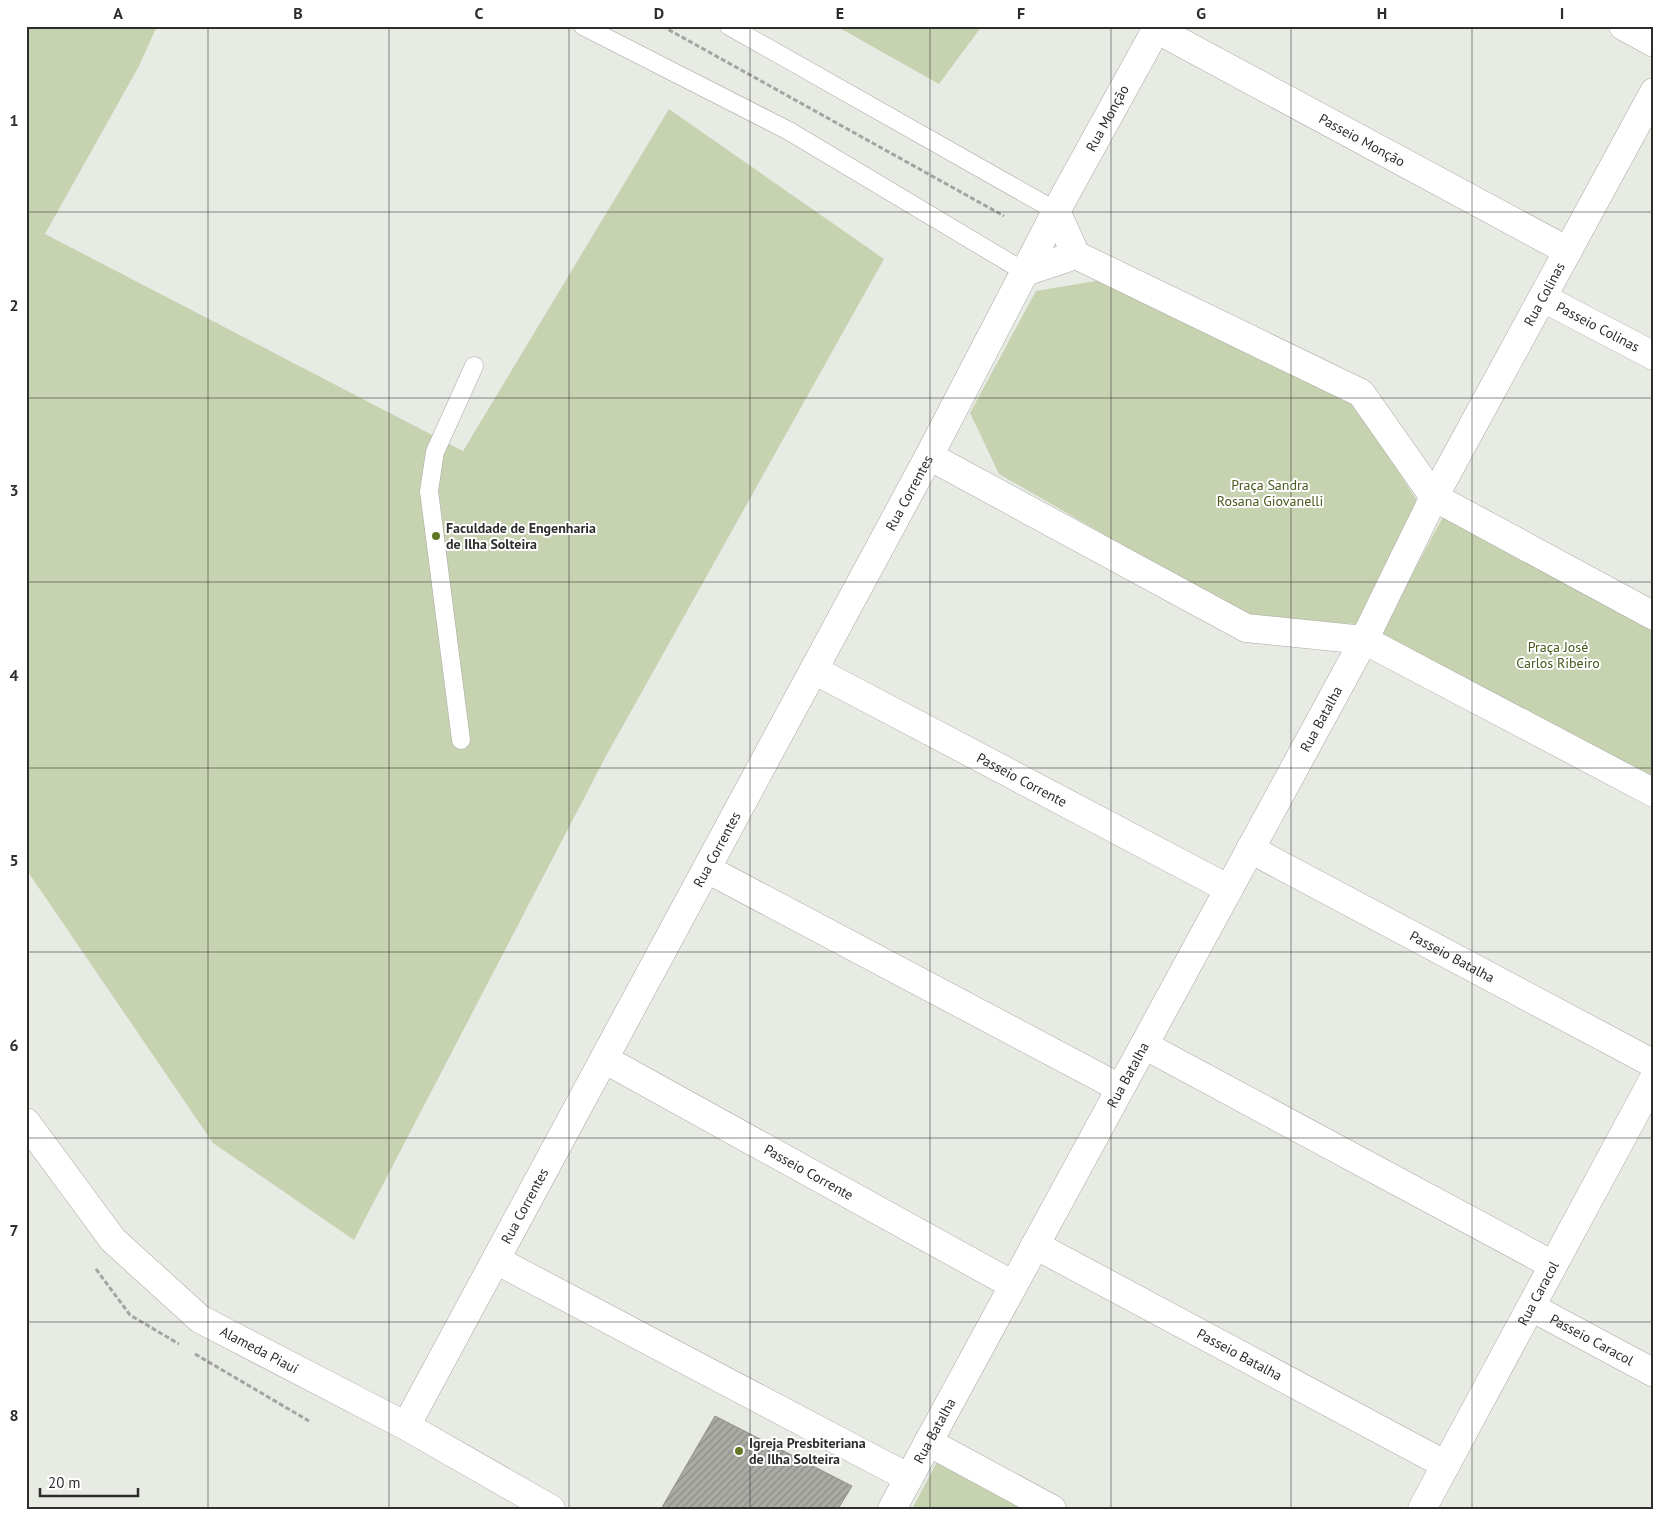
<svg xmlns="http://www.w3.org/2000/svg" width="1680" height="1535" font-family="'PT Sans',sans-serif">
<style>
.green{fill:#c7d2b1}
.building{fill:url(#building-hatch);stroke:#90928c}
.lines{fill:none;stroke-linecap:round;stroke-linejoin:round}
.lane-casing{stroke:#a7a9a3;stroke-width:19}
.street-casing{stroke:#a7a9a3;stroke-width:29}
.secondary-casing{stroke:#a7a9a3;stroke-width:29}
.path{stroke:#a3a5a0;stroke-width:3;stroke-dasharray:5 2.5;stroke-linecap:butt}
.lane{stroke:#fff;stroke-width:18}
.street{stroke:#fff;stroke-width:28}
.secondary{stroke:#fff;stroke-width:28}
.grid{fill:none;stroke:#2d2e2b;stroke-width:1;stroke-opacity:0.55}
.poi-dot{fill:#637625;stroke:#fff;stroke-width:2}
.labels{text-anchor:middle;stroke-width:4;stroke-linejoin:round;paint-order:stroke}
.street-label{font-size:14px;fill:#2d2e2b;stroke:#fff}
.park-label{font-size:14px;fill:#4a581b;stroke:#fff}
.poi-label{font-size:14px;font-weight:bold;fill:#2d2e2b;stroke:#fff;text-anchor:start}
.neatline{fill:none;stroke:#2d2e2b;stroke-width:2}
.grid-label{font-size:16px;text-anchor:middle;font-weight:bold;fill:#2d2e2b}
</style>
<defs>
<pattern id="building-hatch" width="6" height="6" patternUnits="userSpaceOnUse" patternTransform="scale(1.25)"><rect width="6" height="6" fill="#a9aba4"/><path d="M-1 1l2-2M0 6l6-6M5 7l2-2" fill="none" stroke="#8a8c86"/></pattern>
</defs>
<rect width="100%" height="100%" fill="#e8ebe4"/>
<g class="green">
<polygon points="26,26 157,26 139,66 45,234 463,451 669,109 884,259 606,756 354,1240 213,1143 26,869"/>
<polygon points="836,26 982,26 939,84"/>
<polygon points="1108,279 1354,402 1418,502 1358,624 1251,619 999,474 970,413 1036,291"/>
<polygon points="1443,517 1654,630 1654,781 1379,635"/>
<polygon points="937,1462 1025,1509 912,1509"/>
</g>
<polygon class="building" points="715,1416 852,1486 838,1509 661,1509"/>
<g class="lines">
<g class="lane-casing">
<g id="lane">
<polyline points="583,26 789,131 1025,272"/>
<polyline points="729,26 1056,211"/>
<polyline points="461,740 429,491 435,452 474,366"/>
</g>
</g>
<g class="street-casing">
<g id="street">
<polyline points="1623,26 1654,43"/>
<path id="s1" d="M1156 29 1568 251"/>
<polyline points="1056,211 1076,255 1361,393 1434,497 1654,616"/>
<polyline points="1025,272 1076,255"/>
<path id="s2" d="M1543 298 1654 356"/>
<polyline points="929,456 1246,628 1364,640 1654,793"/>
<path id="s3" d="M814 670 1229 889"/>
<path id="s4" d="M1250 849 1654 1064"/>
<polyline points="707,869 1120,1088"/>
<polyline points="1144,1045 1553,1265"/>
<path id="s5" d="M604 1059 1013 1285"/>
<path id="s6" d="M1035 1245 1446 1465"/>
<polyline points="496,1260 909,1478"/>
<path id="s7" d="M1531 1307 1654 1373"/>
<path id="s8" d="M406 1426 929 456 1060 204 1158 26"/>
<polyline points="928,1442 1052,1509"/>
<path id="s9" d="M892 1509 1364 640 1434 497 1654 92"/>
<path id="s10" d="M1422 1509 1654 1078"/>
</g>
</g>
<g class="secondary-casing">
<g id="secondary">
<path id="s11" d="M26 1122 113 1240 200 1319 406 1426 551 1509"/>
</g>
</g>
<g class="path">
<polyline points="662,26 1004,216"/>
<polyline points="96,1269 130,1315 179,1344"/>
<polyline points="195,1354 309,1421"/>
</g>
<use href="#lane" class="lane"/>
<use href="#street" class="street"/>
<use href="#secondary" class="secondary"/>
</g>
<path class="grid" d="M208 26V1509M389 26V1509M569 26V1509M750 26V1509M930 26V1509M1111 26V1509M1291 26V1509M1472 26V1509M26 212H1654M26 398H1654M26 582H1654M26 768H1654M26 952H1654M26 1138H1654M26 1322H1654"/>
<g class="poi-dot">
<circle cx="436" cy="536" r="5"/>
<circle cx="739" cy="1451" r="5"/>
</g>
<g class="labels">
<g class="street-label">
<text dy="5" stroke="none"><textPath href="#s8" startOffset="1484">Rua Monção</textPath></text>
<text dy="5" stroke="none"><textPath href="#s1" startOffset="234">Passeio Monção</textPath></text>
<text dy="5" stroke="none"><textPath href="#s9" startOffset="1379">Rua Colinas</textPath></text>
<text dy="5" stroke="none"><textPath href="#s2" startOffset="62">Passeio Colinas</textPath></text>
<text dy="5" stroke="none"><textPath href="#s8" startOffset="1060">Rua Correntes</textPath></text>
<text dy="5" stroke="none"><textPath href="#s9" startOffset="899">Rua Batalha</textPath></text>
<text dy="5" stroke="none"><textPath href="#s3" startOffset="235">Passeio Corrente</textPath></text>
<text dy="5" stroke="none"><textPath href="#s8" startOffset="655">Rua Correntes</textPath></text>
<text dy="5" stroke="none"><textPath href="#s4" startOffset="229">Passeio Batalha</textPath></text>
<text dy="5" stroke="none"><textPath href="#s9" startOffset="494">Rua Batalha</textPath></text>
<text dy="5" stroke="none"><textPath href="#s5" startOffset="234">Passeio Corrente</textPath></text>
<text dy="5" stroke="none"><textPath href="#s8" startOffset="250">Rua Correntes</textPath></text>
<text dy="5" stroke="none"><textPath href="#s10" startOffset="245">Rua Caracol</textPath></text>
<text dy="5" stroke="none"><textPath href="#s7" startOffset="69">Passeio Caracol</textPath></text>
<text dy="5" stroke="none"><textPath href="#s11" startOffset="331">Alameda Piauí</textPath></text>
<text dy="5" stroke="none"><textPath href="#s6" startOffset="232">Passeio Batalha</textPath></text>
<text dy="5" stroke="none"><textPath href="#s9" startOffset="89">Rua Batalha</textPath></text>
</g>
<g class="park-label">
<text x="1270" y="490">Praça Sandra<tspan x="1270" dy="16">Rosana Giovanelli</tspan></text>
<text x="1558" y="652">Praça José<tspan x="1558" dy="16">Carlos Ribeiro</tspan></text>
</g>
<g class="poi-label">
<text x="446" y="533">Faculdade de Engenharia<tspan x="446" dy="16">de Ilha Solteira</tspan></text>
<text x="749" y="1448">Igreja Presbiteriana<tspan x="749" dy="16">de Ilha Solteira</tspan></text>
</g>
</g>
<rect width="1680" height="1535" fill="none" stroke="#ffffff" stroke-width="55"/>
<path d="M40 1488v8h98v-8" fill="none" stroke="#2d2e2b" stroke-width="2.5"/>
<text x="48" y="1488" font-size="15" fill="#2d2e2b" stroke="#ffffff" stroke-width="4" paint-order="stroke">20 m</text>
<rect x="28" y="28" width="1624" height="1480" class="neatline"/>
<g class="grid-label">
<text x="118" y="19">A</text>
<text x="298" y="19">B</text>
<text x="479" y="19">C</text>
<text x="659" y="19">D</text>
<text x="840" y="19">E</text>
<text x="1021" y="19">F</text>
<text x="1201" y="19">G</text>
<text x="1382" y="19">H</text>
<text x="1562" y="19">I</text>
<text x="14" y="126">1</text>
<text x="14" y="311">2</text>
<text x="14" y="496">3</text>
<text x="14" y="681">4</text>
<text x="14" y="866">5</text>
<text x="14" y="1051">6</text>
<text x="14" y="1236">7</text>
<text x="14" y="1421">8</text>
</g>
</svg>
